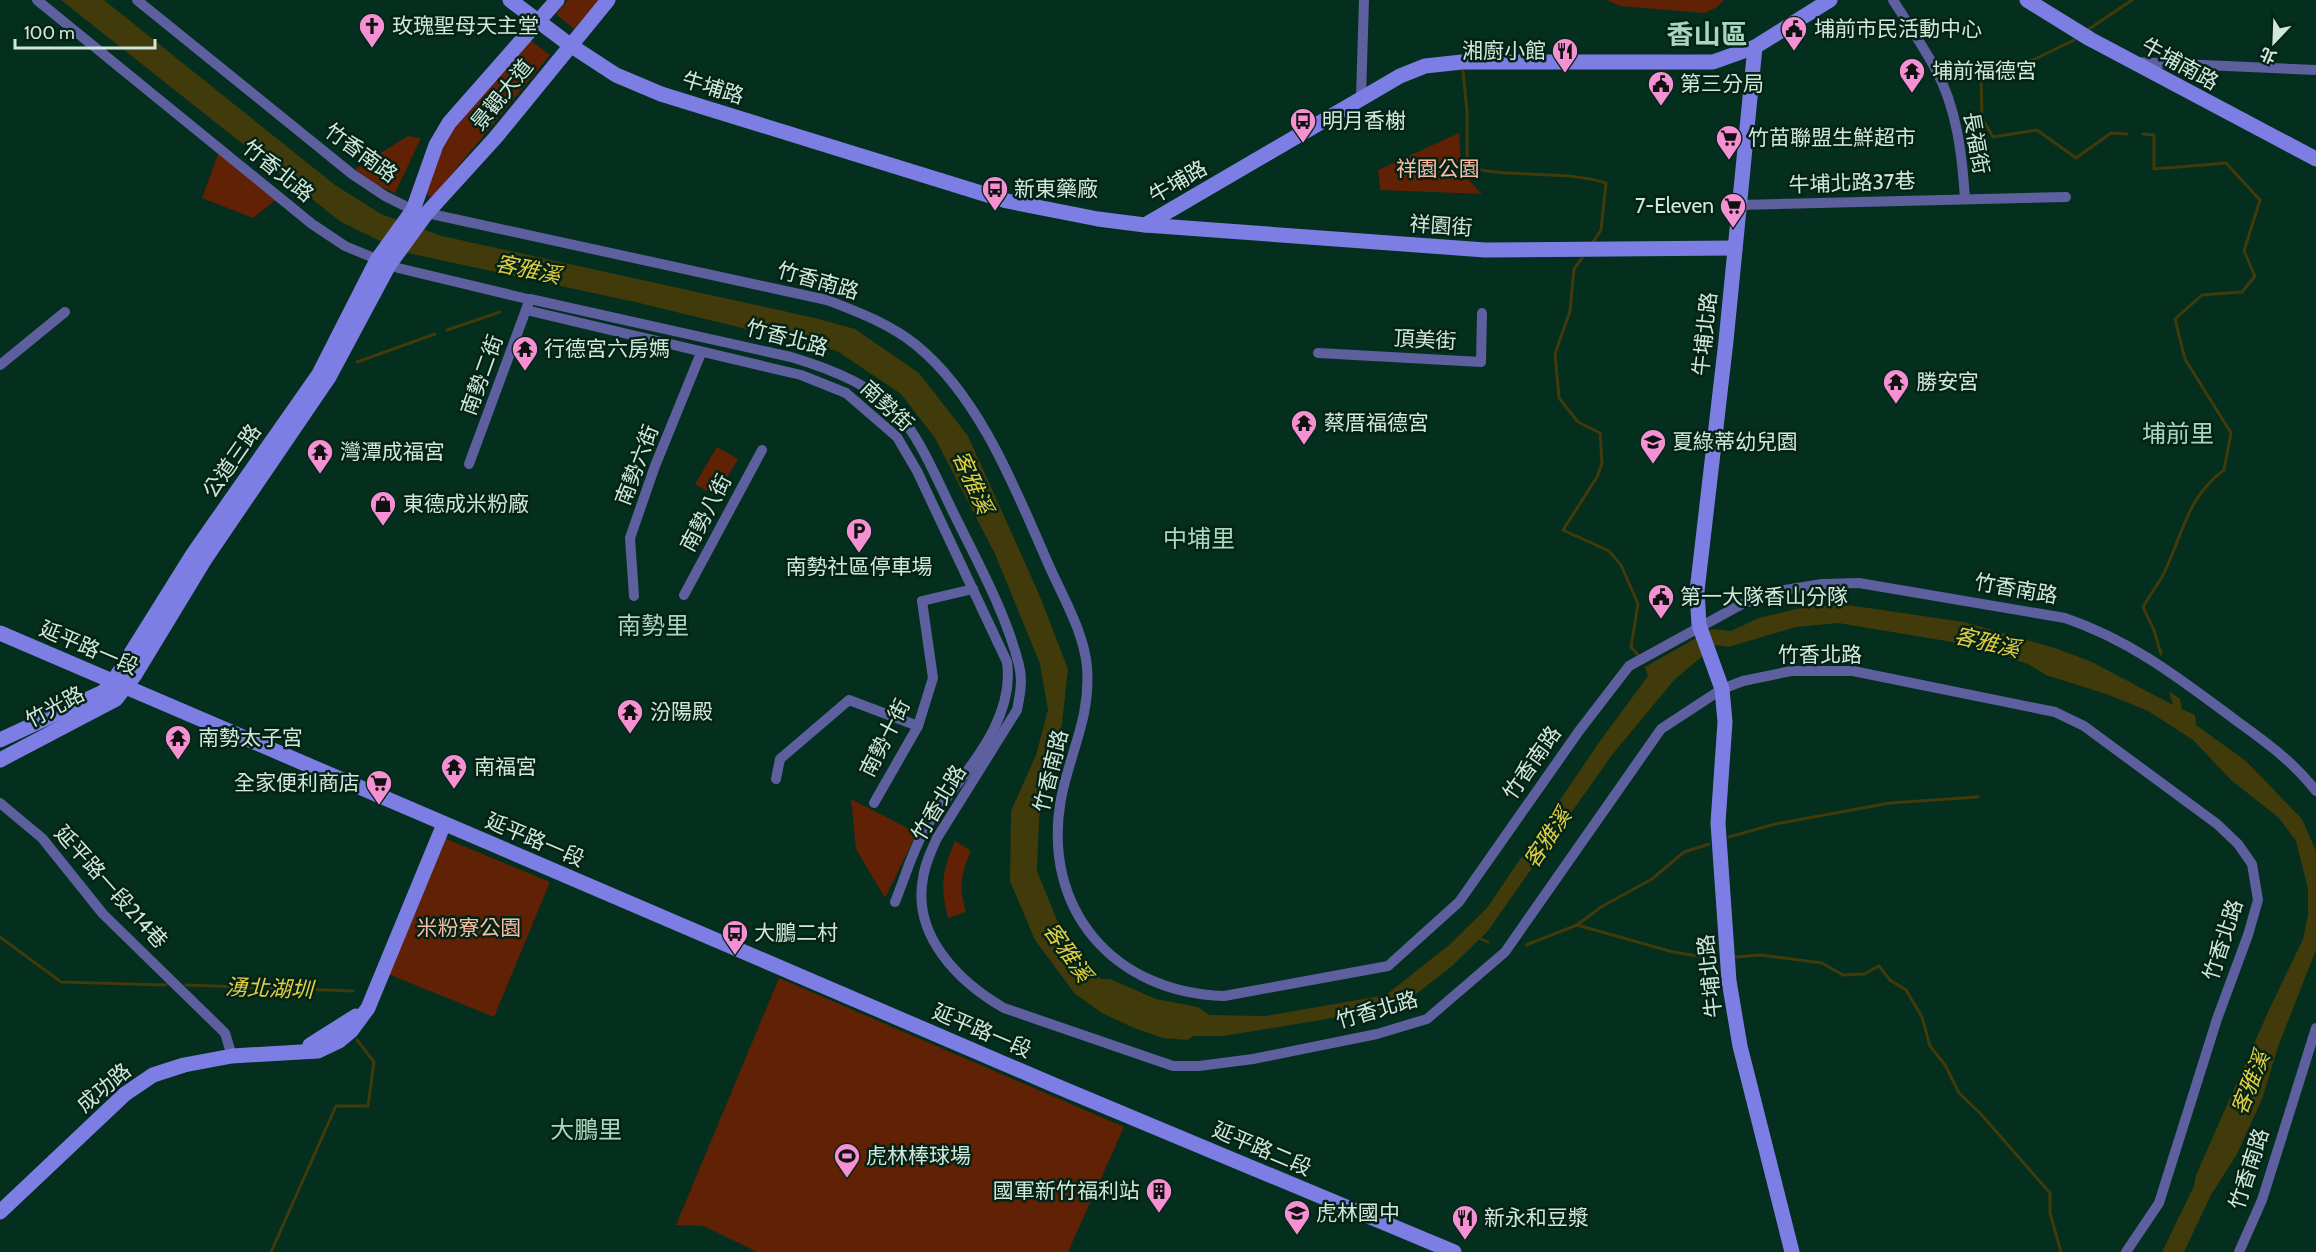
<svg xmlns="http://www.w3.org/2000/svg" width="2316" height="1252" font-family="Cabin,'Noto Sans TC',sans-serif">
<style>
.green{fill:#602105}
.water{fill:#413a0a}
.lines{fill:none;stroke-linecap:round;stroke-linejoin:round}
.stream{stroke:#413a0a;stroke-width:3}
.street{stroke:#5d5f9f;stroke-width:10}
.secondary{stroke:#7d7ee4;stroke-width:15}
.labels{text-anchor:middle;stroke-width:5;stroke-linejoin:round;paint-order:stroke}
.poi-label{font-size:21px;fill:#d2e7db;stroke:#042316;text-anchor:start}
.street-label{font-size:21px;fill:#d2e7db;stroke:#042316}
.park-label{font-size:21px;fill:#f9bda6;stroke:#042316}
.water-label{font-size:22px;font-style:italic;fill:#e1ce43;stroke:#042316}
.quarter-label{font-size:24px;fill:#aad5be;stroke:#042316}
.district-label{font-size:27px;font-weight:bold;fill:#aad5be;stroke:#042316}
</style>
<rect width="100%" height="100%" fill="#042e1d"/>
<g class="green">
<polygon points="568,0 599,0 574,29 556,14"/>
<polygon points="1607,0 1724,0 1717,7 1705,13 1620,6"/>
<polygon points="530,40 550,55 432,198 425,193 441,152 454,127"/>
<polygon points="1459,133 1462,173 1482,194 1380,190 1378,170"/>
<polygon points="408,136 421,138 395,193 375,184 355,169"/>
<polygon points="218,154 277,199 253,218 202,198"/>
<polygon points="717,447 738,459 716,496 695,484"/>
<polygon points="851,799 917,833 885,898 856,849"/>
<polygon points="444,838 550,882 494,1017 388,974"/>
<path d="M955 841 971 851C961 873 959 888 966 912L948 918C940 886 942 871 955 841Z"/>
<polygon points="779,978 1124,1127 1068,1252 757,1252 704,1226 676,1225"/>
</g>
<polygon class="water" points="61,0 104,0 335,185 381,214 442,236 815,318 855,329 919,373 968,436 1039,594 1068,669 1062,724 1039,818 1037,871 1061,930 1101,979 1110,979 1156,999 1198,1007 1209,1015 1265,1016 1386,995 1449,945 1487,908 1600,741 1648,676 1645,667 1712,629 1731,631 1759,618 1805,607 1848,605 1964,622 2055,648 2092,662 2173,705 2169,691 2180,699 2182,709 2195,715 2196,725 2246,761 2302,819 2316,851 2316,950 2279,1044 2262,1099 2237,1154 2211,1195 2184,1252 2162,1252 2194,1186 2196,1175 2269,1010 2303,939 2308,915 2308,889 2296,841 2279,818 2231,780 2193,740 2148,711 2109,695 2046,675 2030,665 1976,646 1838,623 1796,627 1728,647 1716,645 1675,679 1612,755 1487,932 1451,967 1399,1007 1224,1036 1194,1036 1187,1040 1163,1038 1134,1028 1102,1013 1075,994 1035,940 1010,881 1011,811 1036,755 1048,710 1040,664 995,554 935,438 901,394 837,351 635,302 403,252 341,222"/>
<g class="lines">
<g class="stream">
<polyline points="2089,29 2132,0"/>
<polyline points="2074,40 2033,60 1981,77 1982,118 1993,137 2037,130 2076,158 2111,133 2127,134"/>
<path d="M1463 71 1467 111V167C1513 179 1561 169 1606 183L1601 230 1593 242"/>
<path d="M2143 134 2154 135V169L2226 163 2260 200 2244 251 2255 276 2242 292 2202 295 2175 319 2185 359 2231 433 2224 470C2186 498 2183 535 2163 575 2157 586 2149 596 2143 607L2154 630 2161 654"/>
<polyline points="1582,258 1574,269 1570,311 1555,354 1559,398 1578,422 1600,433 1602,463 1597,477 1563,530 1609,551 1621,565 1638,604 1631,647 1638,655"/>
<polyline points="447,330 500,312"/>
<polyline points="357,362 435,334"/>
<polyline points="1729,837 1775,824 1890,803 1978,797"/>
<polyline points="1577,925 1601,907 1652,879 1684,852 1709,844"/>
<polyline points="0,937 61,982 166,985"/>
<polyline points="1479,938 1488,942"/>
<polyline points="1526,945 1577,925 1673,952 1716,959"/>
<polyline points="1736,957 1760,955 1822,963 1843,975 1864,974 1879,966 1890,980 1906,990 1922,1017 1930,1046 1945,1065 1959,1093 1980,1113 2050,1193 2050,1213 2061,1252"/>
<polyline points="186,985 353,991"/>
<polyline points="271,1252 336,1106 368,1106 374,1062 357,1040"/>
</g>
<g class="street">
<polyline points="37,0 312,224 345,246 398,268 532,300"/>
<path d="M137 0 352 174 385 196 413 210 827 300C858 312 890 324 916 345 979 396 1015 488 1047 561 1061 594 1084 631 1087 667 1091 717 1070 752 1061 799 1041 909 1114 993 1224 996L1388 966 1459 902 1579 731 1629 666 1742 604 1785 590 1822 584 1859 583 2065 618C2130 640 2179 678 2234 719 2264 741 2293 761 2316 791"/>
<path d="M1893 0C1907 22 1922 45 1935 68 1957 108 1962 154 1965 199"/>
<polyline points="2136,62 2316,70"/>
<polyline points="1361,97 1364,0"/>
<polyline points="1740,205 2066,197"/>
<path d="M526 310 801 375 846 393 897 437 917 471 1007 662C1016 725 959 776 927 826 913 848 905 878 895 902"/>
<polyline points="1318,353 1481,362 1482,313"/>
<polyline points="0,365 65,312"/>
<path d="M469 464 530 299 791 357C831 369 879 387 905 422 925 449 939 484 954 514 978 563 1006 613 1019 665 1023 680 1020 695 1017 710L937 838C931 851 925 864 923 878 912 936 959 982 1004 1008L1173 1066H1199L1253 1059 1377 1034 1427 1019 1505 952 1661 729 1722 689 1743 681 1791 671H1853L2055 712 2084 726 2217 824 2238 844 2252 864 2258 900 2248 935 2217 1019 2159 1203 2126 1252"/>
<polyline points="684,595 762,450"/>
<polyline points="634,596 630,538 655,466 701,353"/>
<polyline points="776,779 780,759 849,700 918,726"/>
<polyline points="0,803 42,838 103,914 225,1033 232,1056"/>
<polyline points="874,803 918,726 933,678 922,601 973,589"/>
<polyline points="2239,1252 2262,1200 2316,1028"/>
</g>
<g class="secondary">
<polyline points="510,0 570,45 616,75 661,94 1007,201 1098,219 1145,225 1400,76 1425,66 1462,62 1713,62 1755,47 1830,0"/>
<polyline points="2027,0 2090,39 2316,159"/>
<polyline points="1755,47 1726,341 1697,591 1699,625 1722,689 1725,722 1718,823 1729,981 1740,1046 1792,1252"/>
<polyline points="1145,225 1485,250 1735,248"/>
<polyline points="0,633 1054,1085 1454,1252"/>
<polyline points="0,740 103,692 113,682 193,554 319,374 377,260 413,210 436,145 449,123 557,0"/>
<polyline points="0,760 116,699 134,676 205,559 329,377 389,265 426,214 496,137 608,0"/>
<polyline points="310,1045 356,1016"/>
<polyline points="0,1212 125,1094 153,1075 184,1065 232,1056 318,1051 339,1041 351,1031 368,1008 444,824"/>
</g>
</g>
<defs>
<g id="church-pin" transform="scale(1.35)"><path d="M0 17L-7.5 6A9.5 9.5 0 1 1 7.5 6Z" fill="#f591d3" stroke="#042316"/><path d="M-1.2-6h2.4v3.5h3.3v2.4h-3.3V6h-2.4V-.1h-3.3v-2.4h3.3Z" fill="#111"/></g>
<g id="civic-pin" transform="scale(1.35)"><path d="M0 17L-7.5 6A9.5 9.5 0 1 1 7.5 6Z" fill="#f591d3" stroke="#042316"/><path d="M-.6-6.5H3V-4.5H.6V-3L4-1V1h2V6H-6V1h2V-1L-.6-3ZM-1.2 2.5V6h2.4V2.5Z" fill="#111"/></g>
<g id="restaurant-pin" transform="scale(1.35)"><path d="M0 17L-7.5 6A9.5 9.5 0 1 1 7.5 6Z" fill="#f591d3" stroke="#042316"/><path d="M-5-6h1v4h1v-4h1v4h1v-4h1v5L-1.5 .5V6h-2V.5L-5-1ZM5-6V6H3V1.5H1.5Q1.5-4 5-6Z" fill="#111"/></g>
<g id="temple-pin" transform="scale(1.35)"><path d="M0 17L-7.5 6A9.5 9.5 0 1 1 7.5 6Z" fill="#f591d3" stroke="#042316"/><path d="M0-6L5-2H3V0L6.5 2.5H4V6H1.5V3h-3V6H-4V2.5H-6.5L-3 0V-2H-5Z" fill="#111"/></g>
<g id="bus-pin" transform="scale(1.35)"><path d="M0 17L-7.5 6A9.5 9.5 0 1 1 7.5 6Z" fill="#f591d3" stroke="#042316"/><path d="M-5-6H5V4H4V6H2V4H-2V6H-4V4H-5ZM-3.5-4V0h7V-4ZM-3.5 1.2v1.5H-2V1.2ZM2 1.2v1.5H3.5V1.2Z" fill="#111"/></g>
<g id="supermarket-pin" transform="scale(1.35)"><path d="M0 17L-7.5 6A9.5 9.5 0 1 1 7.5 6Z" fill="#f591d3" stroke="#042316"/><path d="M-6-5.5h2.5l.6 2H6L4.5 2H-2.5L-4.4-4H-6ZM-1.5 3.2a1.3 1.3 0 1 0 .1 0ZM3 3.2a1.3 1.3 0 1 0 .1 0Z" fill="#111"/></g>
<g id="school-pin" transform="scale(1.35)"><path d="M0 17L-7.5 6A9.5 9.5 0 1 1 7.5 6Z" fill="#f591d3" stroke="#042316"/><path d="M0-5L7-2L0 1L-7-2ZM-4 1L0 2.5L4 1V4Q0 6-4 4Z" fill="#111"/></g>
<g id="shop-pin" transform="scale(1.35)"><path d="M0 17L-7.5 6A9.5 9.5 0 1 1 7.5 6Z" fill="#f591d3" stroke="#042316"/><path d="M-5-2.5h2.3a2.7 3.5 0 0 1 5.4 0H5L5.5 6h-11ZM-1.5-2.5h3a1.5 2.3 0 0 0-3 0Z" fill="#111"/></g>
<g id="parking-pin" transform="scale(1.35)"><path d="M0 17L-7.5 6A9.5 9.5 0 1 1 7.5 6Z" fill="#f591d3" stroke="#042316"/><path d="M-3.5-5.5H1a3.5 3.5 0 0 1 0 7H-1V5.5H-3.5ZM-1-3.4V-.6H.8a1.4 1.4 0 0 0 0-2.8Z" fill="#111"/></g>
<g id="stadium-pin" transform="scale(1.35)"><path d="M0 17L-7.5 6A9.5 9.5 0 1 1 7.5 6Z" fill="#f591d3" stroke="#042316"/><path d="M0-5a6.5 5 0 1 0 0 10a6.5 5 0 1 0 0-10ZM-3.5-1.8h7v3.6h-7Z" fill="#111"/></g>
<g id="building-pin" transform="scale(1.35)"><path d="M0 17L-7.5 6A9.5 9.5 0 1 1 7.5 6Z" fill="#f591d3" stroke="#042316"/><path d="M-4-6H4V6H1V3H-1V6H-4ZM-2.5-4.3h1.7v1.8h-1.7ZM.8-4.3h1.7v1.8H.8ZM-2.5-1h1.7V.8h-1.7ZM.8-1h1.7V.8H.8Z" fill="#111"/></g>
</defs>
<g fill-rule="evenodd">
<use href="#church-pin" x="372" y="26"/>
<use href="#civic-pin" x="1794" y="29"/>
<use href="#restaurant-pin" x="1565" y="51"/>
<use href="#temple-pin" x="1912" y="71"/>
<use href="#civic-pin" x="1661" y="84"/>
<use href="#bus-pin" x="1303" y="121"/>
<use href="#supermarket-pin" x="1729" y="138"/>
<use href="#bus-pin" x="995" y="189"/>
<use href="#supermarket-pin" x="1733" y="206"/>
<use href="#temple-pin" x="525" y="349"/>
<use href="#temple-pin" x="1896" y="382"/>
<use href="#temple-pin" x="1304" y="423"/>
<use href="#school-pin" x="1653" y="442"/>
<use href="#temple-pin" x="320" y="452"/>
<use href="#shop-pin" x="383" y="504"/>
<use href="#parking-pin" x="859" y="531"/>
<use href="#civic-pin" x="1661" y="597"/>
<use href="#temple-pin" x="630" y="712"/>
<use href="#temple-pin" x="178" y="738"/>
<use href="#temple-pin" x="454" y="767"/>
<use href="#supermarket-pin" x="379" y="783"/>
<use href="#bus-pin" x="735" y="933"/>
<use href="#stadium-pin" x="847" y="1156"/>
<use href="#building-pin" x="1159" y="1191"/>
<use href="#school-pin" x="1297" y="1213"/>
<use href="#restaurant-pin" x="1465" y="1218"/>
</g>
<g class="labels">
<g class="poi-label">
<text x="392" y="33">玫瑰聖母天主堂</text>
<text x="1814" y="36">埔前市民活動中心</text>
<text x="1546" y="58" text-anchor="end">湘廚小館</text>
<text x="1932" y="78">埔前福德宮</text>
<text x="1680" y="91">第三分局</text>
<text x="1322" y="128">明月香榭</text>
<text x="1748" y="145">竹苗聯盟生鮮超市</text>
<text x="1014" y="196">新東藥廠</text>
<text x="1714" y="213" text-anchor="end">7-Eleven</text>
<text x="544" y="356">行德宮六房媽</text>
<text x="1916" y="389">勝安宮</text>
<text x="1324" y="430">蔡厝福德宮</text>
<text x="1672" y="449">夏綠蒂幼兒園</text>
<text x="340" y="459">灣潭成福宮</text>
<text x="403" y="511">東德成米粉廠</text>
<text x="859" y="574" text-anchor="middle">南勢社區停車場</text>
<text x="1680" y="604">第一大隊香山分隊</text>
<text x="650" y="719">汾陽殿</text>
<text x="198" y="745">南勢太子宮</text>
<text x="474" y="774">南福宮</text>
<text x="360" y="790" text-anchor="end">全家便利商店</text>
<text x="754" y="940">大鵬二村</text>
<text x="866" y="1163">虎林棒球場</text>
<text x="1140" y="1198" text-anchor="end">國軍新竹福利站</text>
<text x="1316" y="1220">虎林國中</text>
<text x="1484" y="1225">新永和豆漿</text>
</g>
<g class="street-label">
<text transform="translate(2180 64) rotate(29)" y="7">牛埔南路</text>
<text transform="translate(713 88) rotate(17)" y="7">牛埔路</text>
<text transform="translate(502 95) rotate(-51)" y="7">景觀大道</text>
<text transform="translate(1976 143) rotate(80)" y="7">長福街</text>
<text transform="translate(361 153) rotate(36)" y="7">竹香南路</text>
<text transform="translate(278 171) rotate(39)" y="7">竹香北路</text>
<text transform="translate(1178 182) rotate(-30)" y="7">牛埔路</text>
<text transform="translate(1852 183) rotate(-2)" y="7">牛埔北路37巷</text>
<text transform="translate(1441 226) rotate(4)" y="7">祥園街</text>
<text transform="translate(818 281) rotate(16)" y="7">竹香南路</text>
<text transform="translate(1705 334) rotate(-84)" y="7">牛埔北路</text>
<text transform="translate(787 338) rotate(15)" y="7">竹香北路</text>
<text transform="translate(1425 340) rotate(3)" y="7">頂美街</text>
<text transform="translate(482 375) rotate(-70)" y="7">南勢二街</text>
<text transform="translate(887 406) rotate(43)" y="7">南勢街</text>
<text transform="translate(232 461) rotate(-55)" y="7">公道三路</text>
<text transform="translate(637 465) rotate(-69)" y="7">南勢六街</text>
<text transform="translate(706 513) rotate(-62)" y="7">南勢八街</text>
<text transform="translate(2016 589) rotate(10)" y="7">竹香南路</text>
<text transform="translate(89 648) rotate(23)" y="7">延平路一段</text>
<text x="1820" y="662">竹香北路</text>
<text transform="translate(55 707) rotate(-28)" y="7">竹光路</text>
<text transform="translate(885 738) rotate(-63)" y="7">南勢十街</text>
<text transform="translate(1532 763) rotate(-55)" y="7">竹香南路</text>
<text transform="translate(1051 771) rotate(-76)" y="7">竹香南路</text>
<text transform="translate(939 803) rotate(-59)" y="7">竹香北路</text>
<text transform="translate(535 840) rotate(23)" y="7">延平路一段</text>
<text transform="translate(111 887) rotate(48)" y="7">延平路一段214巷</text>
<text transform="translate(2223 940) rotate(-72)" y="7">竹香北路</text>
<text transform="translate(1710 976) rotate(-96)" y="7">牛埔北路</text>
<text transform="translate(1377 1010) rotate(-16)" y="7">竹香北路</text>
<text transform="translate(982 1031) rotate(23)" y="7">延平路一段</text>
<text transform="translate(104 1088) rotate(-40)" y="7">成功路</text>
<text transform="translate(1262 1149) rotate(23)" y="7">延平路二段</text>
<text transform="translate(2249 1169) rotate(-72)" y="7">竹香南路</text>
</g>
<g class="park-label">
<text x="1438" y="176">祥園公園</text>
<text x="469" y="935">米粉寮公園</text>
</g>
<g class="water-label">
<text transform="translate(528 269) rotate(12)" y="8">客雅溪</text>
<text transform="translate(973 482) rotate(66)" y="8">客雅溪</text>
<text transform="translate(1987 642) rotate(13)" y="8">客雅溪</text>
<text transform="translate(1547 838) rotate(-56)" y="8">客雅溪</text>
<text transform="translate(1068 952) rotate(55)" y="8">客雅溪</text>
<text transform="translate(269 988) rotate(2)" y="8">湧北湖圳</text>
<text transform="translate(2250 1083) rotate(-68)" y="8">客雅溪</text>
</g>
<g class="quarter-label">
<text x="2178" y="442">埔前里</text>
<text x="1199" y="547">中埔里</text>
<text x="653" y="634">南勢里</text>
<text x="586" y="1138">大鵬里</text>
</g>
<g class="district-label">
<text x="1707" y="44">香山區</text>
</g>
</g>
<g transform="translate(2274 42) rotate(203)" stroke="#042316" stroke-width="4.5" paint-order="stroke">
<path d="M0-4.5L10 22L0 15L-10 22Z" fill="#d2e7db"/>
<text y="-9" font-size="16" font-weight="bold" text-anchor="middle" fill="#d2e7db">北</text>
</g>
<path d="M15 39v9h140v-9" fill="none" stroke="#d2e7db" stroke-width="3"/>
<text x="24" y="39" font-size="18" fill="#d2e7db" stroke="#042316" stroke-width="4.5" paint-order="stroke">100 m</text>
</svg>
